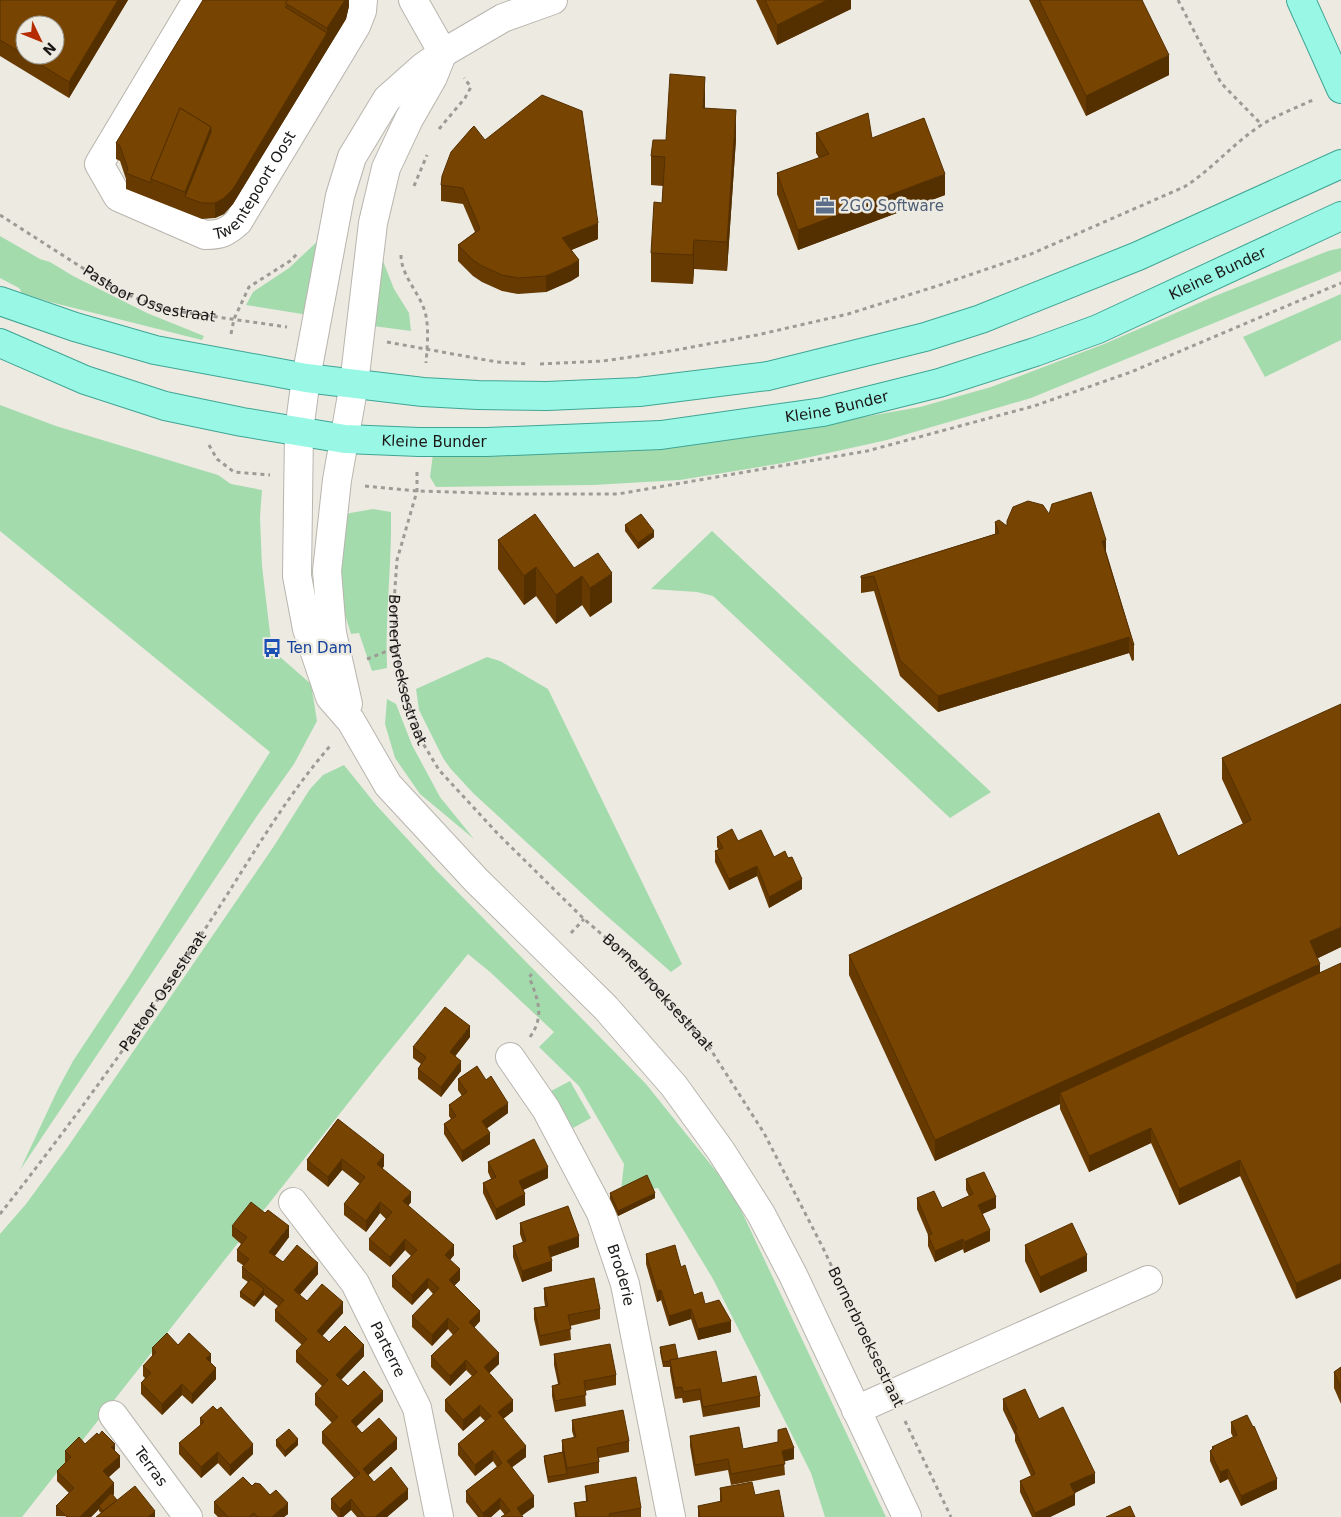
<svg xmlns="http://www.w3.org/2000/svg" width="1341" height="1517" font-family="'DejaVu Sans',sans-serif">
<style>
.green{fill:#a4dbad}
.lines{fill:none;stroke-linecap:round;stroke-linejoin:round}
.minor-casing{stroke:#b8b5ae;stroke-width:30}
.major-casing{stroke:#40a593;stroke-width:30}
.path{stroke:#9d9b95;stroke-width:3;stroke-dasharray:4 4;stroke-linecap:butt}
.minor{stroke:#fff;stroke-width:28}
.major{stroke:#99f7e6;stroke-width:28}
.wall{fill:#673a02}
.shaded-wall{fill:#543001}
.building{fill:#784402;stroke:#543001;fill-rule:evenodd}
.labels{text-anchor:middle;stroke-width:5;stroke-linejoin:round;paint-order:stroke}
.street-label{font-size:15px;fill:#191816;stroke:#edeae2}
.service-label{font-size:15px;fill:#4e5e75;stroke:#edeae2;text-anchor:start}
.transit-label{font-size:15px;fill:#164399;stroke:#edeae2;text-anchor:start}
</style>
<rect width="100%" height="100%" fill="#edeae2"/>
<g class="green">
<polygon points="0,236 40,259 50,262 73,276 147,313 204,336 202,340 50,302 22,293 19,288 0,278"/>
<polygon points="320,239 308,315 246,305 253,292 289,268"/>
<polygon points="1341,248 1341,271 1031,398 887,440 783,463 680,480 593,485 436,487 430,477 433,454 818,425 920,407 991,387 1104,344 1215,296 1328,251"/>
<polygon points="381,256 394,289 409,313 411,331 373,326"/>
<polygon points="1341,294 1341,340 1265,377 1243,337"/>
<polygon points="0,405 56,426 218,475 231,484 262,490 260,517 262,566 272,650 311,684 317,721 294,764 257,816 20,1170 58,1089 73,1061 128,978 270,752 0,531"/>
<path d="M373 509 391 512C392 564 385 616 387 668L372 671 359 633 351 634 338 592 340 518 350 513Z"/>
<polygon points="712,531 991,792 950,818 713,596 697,592 651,589"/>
<polygon points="487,657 500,661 548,689 682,964 671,972 600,910 473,793 450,768 443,758 419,710 416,689"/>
<polygon points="387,699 396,704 412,745 440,797 474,839 420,794 395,758 385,724"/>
<polygon points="344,765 377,806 435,869 646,1084 732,1191 886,1517 825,1517 811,1473 787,1425 713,1279 658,1188 636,1192 620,1199 624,1164 579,1086 539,1047 554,1032 490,972 468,954 375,1069 22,1517 0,1517 0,1234 26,1204 67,1148 274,846 310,789 323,775"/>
<polygon points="570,1081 591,1118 573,1128 551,1091"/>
</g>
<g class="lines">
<g class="minor-casing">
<g id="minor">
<path id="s4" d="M197 0 99 164 118 197 205 235C221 235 227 232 238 222L356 26 362 11 363 0"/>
<polyline points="413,0 443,53 503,18 553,0"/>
<polyline points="443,53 423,67 387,99 352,157 340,196 306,378 299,431 297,576 307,629 330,697 351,721 388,785 476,880 606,1008 674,1086 721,1151 761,1214 793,1275 907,1517"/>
<polyline points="348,704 332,633 327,571 337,480 354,384 373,223 386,168 409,119 433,77 441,57"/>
<path id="s5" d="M510 1057 546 1109 601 1213 625 1284 671 1517"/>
<path id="s6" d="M293 1202 355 1283 417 1408 439 1517"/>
<polyline points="856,1410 1148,1280"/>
<path id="s7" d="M113 1415 188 1517"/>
</g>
</g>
<g class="major-casing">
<g id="major">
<polyline points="1301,0 1341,89"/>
<polyline points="0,301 75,327 155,350 306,378 423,392 478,395 547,396 639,392 768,376 925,337 981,319 1138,256 1341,164"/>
<path id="s8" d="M0 343 85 380 165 406 242 422 345 439 419 442H487L661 435 823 412 939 383 1035 352 1098 329 1341 216"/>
</g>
</g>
<g class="path">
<polyline points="1178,0 1221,83 1262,125"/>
<polyline points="439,129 465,98 471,87 464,78"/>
<polyline points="414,186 427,155"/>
<path id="s1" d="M0 215 120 292 168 310 287 327"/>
<path d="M401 255C401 277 422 295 426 316 429 331 427 349 426 363"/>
<polyline points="231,334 234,319 249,287 290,261 298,253"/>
<polyline points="387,342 497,362 529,364"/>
<path d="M540 364 603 361 665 352 757 335 848 314 937 286 1031 254 1184 187C1213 169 1234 142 1263 124 1279 114 1298 107 1315 99"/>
<polyline points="209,445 217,459 234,472 270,475"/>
<path id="s2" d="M417 472V491L397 560 394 602 395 648 408 706 421 740 439 770 498 834 584 919 627 956 709 1047 764 1133 823 1248 880 1368"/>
<polyline points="365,486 417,491 516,494 618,494 867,451 1034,406 1131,372 1341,283"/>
<polyline points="367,659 395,648"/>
<polyline points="571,933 584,919"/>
<path d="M530 1037C545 1016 538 999 529 977L532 974"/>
<path id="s3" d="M0 1214C73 1122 141 1027 205 929 246 867 282 801 331 745"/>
<polyline points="905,1421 951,1517"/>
</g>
<use href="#minor" class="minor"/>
<use href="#major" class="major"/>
</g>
<g class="wall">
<polygon points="0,0 128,0 69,98 0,56"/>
<polygon points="203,0 349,0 349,6 346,19 233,204 224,214 215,218 202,219 126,189 126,179 120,161 116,159 116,143"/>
<polygon points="756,0 851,0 851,9 777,45"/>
<polygon points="1029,0 1142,0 1169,75 1086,116"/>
<polygon points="705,108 736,139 727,271 694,269 693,284 651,282 651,253 662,203 663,186 651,185 651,156 666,140"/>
<polygon points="816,133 872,138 945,195 798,250 777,194 777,173 819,158 816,153"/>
<polygon points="485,140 598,239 571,250 579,276 571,281 546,292 518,294 502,291 482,282 473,276 458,261 458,245 475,232 463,204 441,201 441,185"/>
<polygon points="1049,514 1106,551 1134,645 1134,660 1132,661 1129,653 938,712 900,676 874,591 861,593 861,576 995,534 995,522 1007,526"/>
<polygon points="625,525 654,537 638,549 625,531"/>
<polygon points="498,540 574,568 612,602 590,617 582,605 556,624 536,596 524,605 498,569"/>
<polygon points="1222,758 1341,947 1318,958 1296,1299 1240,1176 1179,1205 1151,1143 1089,1172 1060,1109 1060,1104 935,1161 849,975 849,955 1178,856 1243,824 1222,779"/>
<polygon points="717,837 738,841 774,857 788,858 802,889 769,908 757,876 729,890 715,862 715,851 719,850 717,847"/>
<polygon points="470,1037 455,1056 461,1071 441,1097 418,1079 418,1069 421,1064 413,1058 413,1047"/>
<polygon points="458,1079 508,1113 487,1128 490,1144 462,1162 444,1134 444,1124 451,1119 449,1116 449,1105 462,1096 458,1090"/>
<polygon points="338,1119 384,1166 382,1169 411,1202 408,1206 454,1255 450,1260 460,1280 454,1286 480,1321 474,1328 499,1364 489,1373 513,1411 503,1419 526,1457 512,1467 534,1507 505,1515 500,1509 491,1517 478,1517 466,1502 466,1491 497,1467 493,1461 475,1476 458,1455 458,1444 485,1421 480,1416 463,1431 445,1411 445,1400 472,1376 466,1370 450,1386 431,1367 431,1356 453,1335 448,1329 432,1346 412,1327 412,1316 433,1294 428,1288 412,1305 392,1287 392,1276 411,1256 405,1250 390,1267 369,1250 369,1239 386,1219 380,1213 366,1232 344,1215 344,1204 360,1184 342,1170 328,1187 307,1170 307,1160"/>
<polygon points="488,1162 548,1178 523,1190 525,1205 496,1220 483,1193 483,1183 491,1179 488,1172"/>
<polygon points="966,1179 996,1208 982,1214 990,1241 964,1253 963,1249 935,1262 928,1246 928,1235 917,1209 917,1198 942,1208 969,1196 966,1190"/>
<polygon points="610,1193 655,1198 618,1216 610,1199"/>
<polygon points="520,1223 579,1247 551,1257 552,1271 522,1282 513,1257 513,1246 523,1243 520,1234"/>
<polygon points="232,1226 289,1237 275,1256 283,1262 318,1274 300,1295 307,1301 343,1313 322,1336 329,1342 364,1356 341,1380 348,1386 383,1401 356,1426 362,1433 397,1449 368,1475 374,1482 408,1499 387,1517 357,1517 351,1510 343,1517 338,1517 331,1509 331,1499 354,1478 322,1443 322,1432 332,1423 315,1405 315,1394 322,1386 296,1362 296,1351 302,1345 275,1321 275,1310 278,1306 264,1295 254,1307 240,1297 240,1292 248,1282 242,1278 242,1267 244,1266 237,1261 237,1250 241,1244 232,1236"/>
<polygon points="1025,1245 1087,1271 1040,1293 1025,1261"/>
<polygon points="646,1254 681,1267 694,1295 705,1304 731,1332 698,1340 691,1319 669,1326 661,1300 657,1302 646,1264"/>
<polygon points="544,1288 600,1309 600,1319 570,1326 571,1340 540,1346 534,1319 534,1308 545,1306 544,1299"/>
<polygon points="178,1345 211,1363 216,1379 192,1404 182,1395 162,1415 141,1394 141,1383 145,1378 143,1376 143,1366 152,1356 152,1348"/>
<polygon points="660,1347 678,1359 722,1383 760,1396 760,1407 703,1417 700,1400 683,1403 682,1398 675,1399 670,1371 670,1367 663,1367 660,1352"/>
<polygon points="554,1354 616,1375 616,1385 585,1391 586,1406 555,1412 552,1396 552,1386 558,1384 554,1365"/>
<polygon points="1341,1367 1341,1404 1334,1388 1334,1372"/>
<polygon points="1003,1399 1039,1419 1095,1483 1075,1493 1075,1505 1050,1517 1032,1517 1020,1492 1020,1481 1031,1476 1015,1441 1015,1435 1003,1410"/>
<polygon points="200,1418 253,1454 230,1476 218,1463 201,1478 179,1454 179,1443 200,1426"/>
<polygon points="572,1420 629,1441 629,1452 599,1458 599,1473 548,1483 544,1461 544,1456 562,1452 562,1440 574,1438 572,1431"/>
<polygon points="1231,1422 1277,1489 1241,1506 1228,1479 1220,1483 1210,1461 1210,1451 1212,1449 1212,1447 1233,1437 1231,1433"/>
<polygon points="778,1430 794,1459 784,1461 785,1475 731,1485 728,1470 695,1476 690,1446 690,1436 743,1449 778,1442"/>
<polygon points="276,1440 298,1445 285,1457 276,1446"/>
<polygon points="85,1444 115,1451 120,1467 109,1477 114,1494 113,1495 117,1500 155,1517 101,1513 99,1511 99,1509 91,1517 56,1516 56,1506 69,1493 57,1481 57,1471 66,1463 65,1462 65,1451"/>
<polygon points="252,1486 288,1514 284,1517 218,1517 214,1513 214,1502"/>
<polygon points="585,1486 641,1508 641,1517 575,1517 574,1503 586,1501"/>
<polygon points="720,1488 755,1495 784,1517 698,1517 698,1506 720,1502"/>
</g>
<g class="shaded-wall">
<polygon points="118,0 128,0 69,98 69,82"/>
<polygon points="345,0 349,0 349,6 346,19 233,204 224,214 215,218 215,203 327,33 327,28"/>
<polygon points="827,0 851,0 851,9 777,45 777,25"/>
<polygon points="1169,55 1169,75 1086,116 1086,96"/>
<polygon points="705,77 705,106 703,137 703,108"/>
<polygon points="736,110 736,139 727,271 727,242"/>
<polygon points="211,127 211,147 185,197 185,192"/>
<polygon points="945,174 945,195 798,250 798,230"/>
<polygon points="598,223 598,239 562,254 562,238"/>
<polygon points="694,240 694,269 693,284 693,255"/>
<polygon points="579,260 579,276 571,281 546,292 546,276"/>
<polygon points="654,531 654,537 638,549 638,543"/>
<polygon points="1106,540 1106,555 1102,541"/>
<polygon points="536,567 536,596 524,605 524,576"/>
<polygon points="612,573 612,602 590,617 590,588"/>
<polygon points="582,576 582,605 556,624 556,595"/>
<polygon points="1129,637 1129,653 938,712 938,696"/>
<polygon points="757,866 757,876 729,890 729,879"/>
<polygon points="802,879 802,889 769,908 769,897"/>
<polygon points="1341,927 1341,947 1310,962 1310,941"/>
<polygon points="1320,964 1320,984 1060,1093 1060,1104 935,1161 935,1140"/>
<polygon points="470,1026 470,1037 450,1063 450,1052"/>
<polygon points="461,1061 461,1071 441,1097 441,1087"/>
<polygon points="508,1103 508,1113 482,1132 482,1121"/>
<polygon points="1151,1128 1151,1143 1089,1172 1089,1156"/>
<polygon points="490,1133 490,1144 462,1162 462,1151"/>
<polygon points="384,1155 384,1166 377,1175 377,1164"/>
<polygon points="342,1159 342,1170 328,1187 328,1177"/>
<polygon points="1240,1160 1240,1176 1179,1205 1179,1189"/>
<polygon points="548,1167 548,1178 519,1192 519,1181"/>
<polygon points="411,1192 411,1202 403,1212 403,1201"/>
<polygon points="655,1193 655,1198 618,1216 618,1211"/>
<polygon points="525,1194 525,1205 496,1220 496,1209"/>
<polygon points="996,1197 996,1208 978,1216 978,1205"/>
<polygon points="380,1202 380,1213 366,1232 366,1221"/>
<polygon points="289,1226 289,1237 269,1263 269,1252"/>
<polygon points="990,1230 990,1241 964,1253 964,1242"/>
<polygon points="579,1236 579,1247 548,1258 548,1247"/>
<polygon points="405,1239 405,1250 390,1267 390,1257"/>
<polygon points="963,1239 963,1249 935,1262 935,1251"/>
<polygon points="454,1245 454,1255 445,1266 445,1255"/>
<polygon points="1087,1255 1087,1271 1040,1293 1040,1277"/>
<polygon points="552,1261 552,1271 522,1282 522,1271"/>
<polygon points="318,1263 318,1274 294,1301 294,1290"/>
<polygon points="1341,1263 1341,1279 1296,1299 1296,1283"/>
<polygon points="460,1269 460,1280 449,1291 449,1280"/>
<polygon points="428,1278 428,1288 412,1305 412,1295"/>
<polygon points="264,1289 264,1295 254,1307 254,1302"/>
<polygon points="661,1290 661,1300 657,1302 657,1291"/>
<polygon points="343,1302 343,1313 317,1342 317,1331"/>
<polygon points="691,1309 691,1319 669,1326 669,1316"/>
<polygon points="480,1311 480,1321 469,1333 469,1322"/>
<polygon points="448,1318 448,1329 432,1346 432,1335"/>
<polygon points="731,1321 731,1332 698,1340 698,1329"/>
<polygon points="364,1345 364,1356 336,1385 336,1375"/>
<polygon points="499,1353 499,1364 484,1378 484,1367"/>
<polygon points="211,1354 211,1365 206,1358"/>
<polygon points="466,1360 466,1370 450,1386 450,1376"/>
<polygon points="216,1368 216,1379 192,1404 192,1394"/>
<polygon points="182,1384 182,1395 162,1415 162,1404"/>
<polygon points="383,1391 383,1401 351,1432 351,1421"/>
<polygon points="513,1400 513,1411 498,1423 498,1412"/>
<polygon points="480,1405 480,1416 463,1431 463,1420"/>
<polygon points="397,1438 397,1449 363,1480 363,1469"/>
<polygon points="298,1439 298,1445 285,1457 285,1451"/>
<polygon points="115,1444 115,1455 111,1447"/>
<polygon points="253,1444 253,1454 230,1476 230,1465"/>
<polygon points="526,1446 526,1457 507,1471 507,1461"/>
<polygon points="794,1448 794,1459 782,1462 782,1451"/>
<polygon points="493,1450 493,1461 475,1476 475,1465"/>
<polygon points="218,1452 218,1463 201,1478 201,1467"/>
<polygon points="120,1456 120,1467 103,1482 103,1471"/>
<polygon points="1228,1469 1228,1479 1220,1483 1220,1472"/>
<polygon points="1095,1473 1095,1483 1070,1495 1070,1484"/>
<polygon points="1277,1479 1277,1489 1241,1506 1241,1496"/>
<polygon points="114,1483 114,1494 100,1508 99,1506 99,1509 91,1517 80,1517"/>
<polygon points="408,1489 408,1499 387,1517 375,1517"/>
<polygon points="1075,1494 1075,1505 1050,1517 1035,1517 1035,1513"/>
<polygon points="534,1496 534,1507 520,1517 517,1508"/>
<polygon points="500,1498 500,1509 491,1517 483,1517 483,1513"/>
<polygon points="351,1499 351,1510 343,1517 340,1517 340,1509"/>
<polygon points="288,1503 288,1514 284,1517 272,1517"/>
<polygon points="155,1511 155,1517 148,1517"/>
</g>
<g class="building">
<path d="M0 0H118L69 82 0 40ZM25 25H55V55H25Z"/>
<polygon points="203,0 288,0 285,3 288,4 285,7 327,33 233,189 224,198 215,203 202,203 185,197 211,132 211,127 180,108 151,179 151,183 126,173 128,169 120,146 116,143"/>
<polygon points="288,0 345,0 327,28 285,3"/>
<polygon points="765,0 827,0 777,25"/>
<polygon points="1039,0 1142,0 1169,55 1086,96"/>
<polygon points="670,74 705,77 703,108 736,110 727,242 694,240 693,255 651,253 654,202 662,203 665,157 651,156 653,140 666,140"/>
<polygon points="542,95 582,111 598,223 562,238 579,260 571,265 546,276 518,278 502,275 482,266 473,260 458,245 480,229 463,188 441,185 442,176 451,152 471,129 474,126 485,140"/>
<polygon points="180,108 211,127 185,192 151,179"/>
<polygon points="868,113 872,138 924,118 945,174 798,230 777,173 829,154 816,133"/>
<polygon points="1091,492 1106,540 1102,541 1134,645 1132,645 1129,637 938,696 900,660 874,576 861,578 861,576 999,533 995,522 999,520 1007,526 1007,521 1013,507 1028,501 1043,505 1049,514 1052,504"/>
<polygon points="535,514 574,568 598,553 612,573 590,588 582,576 556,595 536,567 524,576 498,540"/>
<polygon points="641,514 654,531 638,543 625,525"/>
<polygon points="1341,704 1341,927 1310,941 1320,964 935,1140 849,955 1159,813 1178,856 1251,820 1222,758"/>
<polygon points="732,829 738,841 761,830 774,857 785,851 788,858 792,857 802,879 769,897 757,866 729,879 715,851 723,848 717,837"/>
<polygon points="1341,963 1341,1263 1296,1283 1240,1160 1179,1189 1151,1128 1089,1156 1060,1093"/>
<polygon points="445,1007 470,1026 450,1052 461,1061 441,1087 418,1069 426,1057 413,1047"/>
<polygon points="477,1066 486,1080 491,1076 508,1103 482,1121 490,1133 462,1151 444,1124 456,1116 449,1105 467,1092 458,1079"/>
<polygon points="338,1119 384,1155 377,1164 411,1192 403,1201 454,1245 445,1255 460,1269 449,1280 480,1311 469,1322 499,1353 484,1367 513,1400 498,1412 526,1446 507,1461 534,1496 517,1508 523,1517 501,1517 510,1511 500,1498 483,1513 466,1491 502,1463 493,1450 475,1465 458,1444 491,1416 480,1405 463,1420 445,1400 477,1372 466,1360 450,1376 431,1356 459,1329 448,1318 432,1335 412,1316 439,1288 428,1278 412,1295 392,1276 417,1250 405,1239 390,1257 369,1239 392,1212 380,1202 366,1221 344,1204 365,1177 342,1159 328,1177 307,1160"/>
<polygon points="534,1139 548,1167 519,1181 525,1194 496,1209 483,1183 496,1177 488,1162"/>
<polygon points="984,1172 996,1197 978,1205 990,1230 964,1242 963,1239 935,1251 928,1235 932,1234 917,1198 934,1191 942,1208 973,1194 966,1179"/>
<polygon points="647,1175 655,1193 618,1211 610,1193"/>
<polygon points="251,1202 265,1213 268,1210 289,1226 269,1252 283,1262 297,1245 318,1263 294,1290 307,1301 322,1284 343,1302 317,1331 329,1342 345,1326 364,1345 336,1375 348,1386 364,1371 383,1391 351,1421 362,1433 379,1418 397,1438 363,1469 374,1482 391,1467 408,1489 375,1517 365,1517 351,1499 340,1509 331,1499 360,1473 322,1432 338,1417 315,1394 328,1380 296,1351 307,1339 275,1310 284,1300 242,1267 249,1259 237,1250 247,1237 232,1226"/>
<polygon points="568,1206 579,1236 548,1247 552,1261 522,1271 513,1246 526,1241 520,1223"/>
<polygon points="1072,1223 1087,1255 1040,1277 1025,1245"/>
<polygon points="675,1245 681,1267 685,1265 694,1295 702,1292 705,1304 719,1300 731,1321 698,1329 691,1309 669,1316 661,1290 657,1291 646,1254"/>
<polygon points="594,1278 600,1309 568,1315 571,1329 540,1336 534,1308 548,1306 544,1288"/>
<polygon points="251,1279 264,1289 254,1302 240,1292"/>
<polygon points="167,1333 178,1345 189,1333 211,1354 206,1358 216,1368 192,1394 182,1384 162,1404 141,1383 151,1373 143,1366 156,1352 152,1348"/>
<polygon points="610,1344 616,1375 584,1381 586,1395 555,1401 552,1386 560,1384 554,1354"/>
<polygon points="675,1344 678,1359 670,1360 670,1361 663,1362 660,1347"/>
<polygon points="716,1351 722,1383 756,1376 760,1396 703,1407 700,1389 683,1392 682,1387 675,1388 670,1360"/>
<polygon points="1341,1367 1341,1388 1334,1372"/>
<polygon points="1025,1389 1039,1419 1063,1407 1095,1473 1070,1484 1075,1494 1035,1513 1020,1481 1035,1474 1015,1430 1017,1429 1003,1399"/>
<polygon points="213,1406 217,1410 221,1407 253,1444 230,1465 218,1452 201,1467 179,1443 204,1422 200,1418"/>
<polygon points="623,1410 629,1441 597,1448 599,1462 567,1468 562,1440 576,1437 572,1420"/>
<polygon points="1247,1415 1253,1427 1254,1426 1277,1479 1241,1496 1228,1469 1220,1472 1210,1451 1214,1448 1212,1447 1237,1435 1231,1422"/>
<polygon points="739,1427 743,1449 778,1442 778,1430 786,1428 794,1448 782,1451 785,1464 731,1474 728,1459 695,1465 690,1436"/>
<polygon points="289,1429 298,1439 285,1451 276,1440"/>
<polygon points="102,1431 115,1444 111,1447 120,1456 103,1471 114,1483 80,1517 67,1517 56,1506 74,1488 57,1471 71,1457 65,1451 79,1437 85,1444 97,1433 99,1435"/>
<polygon points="563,1452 567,1474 548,1477 544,1456"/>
<polygon points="243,1477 252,1486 255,1483 260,1484 270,1495 276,1490 288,1503 272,1517 258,1517 254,1513 249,1517 228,1517 214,1502"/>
<polygon points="636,1477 641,1508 609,1514 610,1517 577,1517 574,1503 588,1501 585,1486"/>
<polygon points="752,1482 755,1495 779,1490 784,1517 700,1517 698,1506 722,1501 720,1488"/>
<polygon points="135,1486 155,1511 148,1517 96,1517"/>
<polygon points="111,1493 117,1500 103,1511 99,1506"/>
<polygon points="1130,1506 1135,1517 1106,1517"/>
</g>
<defs>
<g id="office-bare" transform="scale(1.5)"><path d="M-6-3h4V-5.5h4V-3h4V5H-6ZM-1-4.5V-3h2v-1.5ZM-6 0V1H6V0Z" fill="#5c6f8a" stroke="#edeae2" stroke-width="2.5" paint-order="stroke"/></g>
<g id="bus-bare" transform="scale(1.5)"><path d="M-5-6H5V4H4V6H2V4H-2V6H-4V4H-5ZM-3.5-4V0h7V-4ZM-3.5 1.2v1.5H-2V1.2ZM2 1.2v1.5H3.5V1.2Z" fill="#1a4fb4" stroke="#edeae2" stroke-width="2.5" paint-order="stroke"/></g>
</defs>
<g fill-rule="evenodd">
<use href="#office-bare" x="825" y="206"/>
<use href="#bus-bare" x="272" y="648"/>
</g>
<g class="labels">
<g class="street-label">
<text dy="5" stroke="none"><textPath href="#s4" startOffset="399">Twentepoort Oost</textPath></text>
<text dy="5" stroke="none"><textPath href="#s8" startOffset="1259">Kleine Bunder</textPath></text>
<text dy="5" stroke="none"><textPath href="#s1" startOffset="171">Pastoor Ossestraat</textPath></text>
<text dy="5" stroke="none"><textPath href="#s8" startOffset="854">Kleine Bunder</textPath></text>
<text dy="5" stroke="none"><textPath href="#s8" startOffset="449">Kleine Bunder</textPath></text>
<text dy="5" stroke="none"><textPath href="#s2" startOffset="202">Bornerbroeksestraat</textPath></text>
<text dy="5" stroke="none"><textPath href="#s3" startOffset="276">Pastoor Ossestraat</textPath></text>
<text dy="5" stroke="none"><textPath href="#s2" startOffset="622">Bornerbroeksestraat</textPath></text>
<text dy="5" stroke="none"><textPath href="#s5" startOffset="246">Broderie</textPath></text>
<text transform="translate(866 1337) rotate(64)" y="5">Bornerbroeksestraat</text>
<text dy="5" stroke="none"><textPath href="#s6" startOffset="176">Parterre</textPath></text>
<text dy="5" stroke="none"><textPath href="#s7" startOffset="64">Terras</textPath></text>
</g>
<g class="service-label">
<text x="840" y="211">2GO Software</text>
</g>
<g class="transit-label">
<text x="287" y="653">Ten Dam</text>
</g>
</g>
<g transform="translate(40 40) rotate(133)"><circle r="24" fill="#edeae2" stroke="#989690"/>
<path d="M0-4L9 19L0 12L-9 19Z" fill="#b52b02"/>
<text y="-8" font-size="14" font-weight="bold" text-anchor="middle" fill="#191816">N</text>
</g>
</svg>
